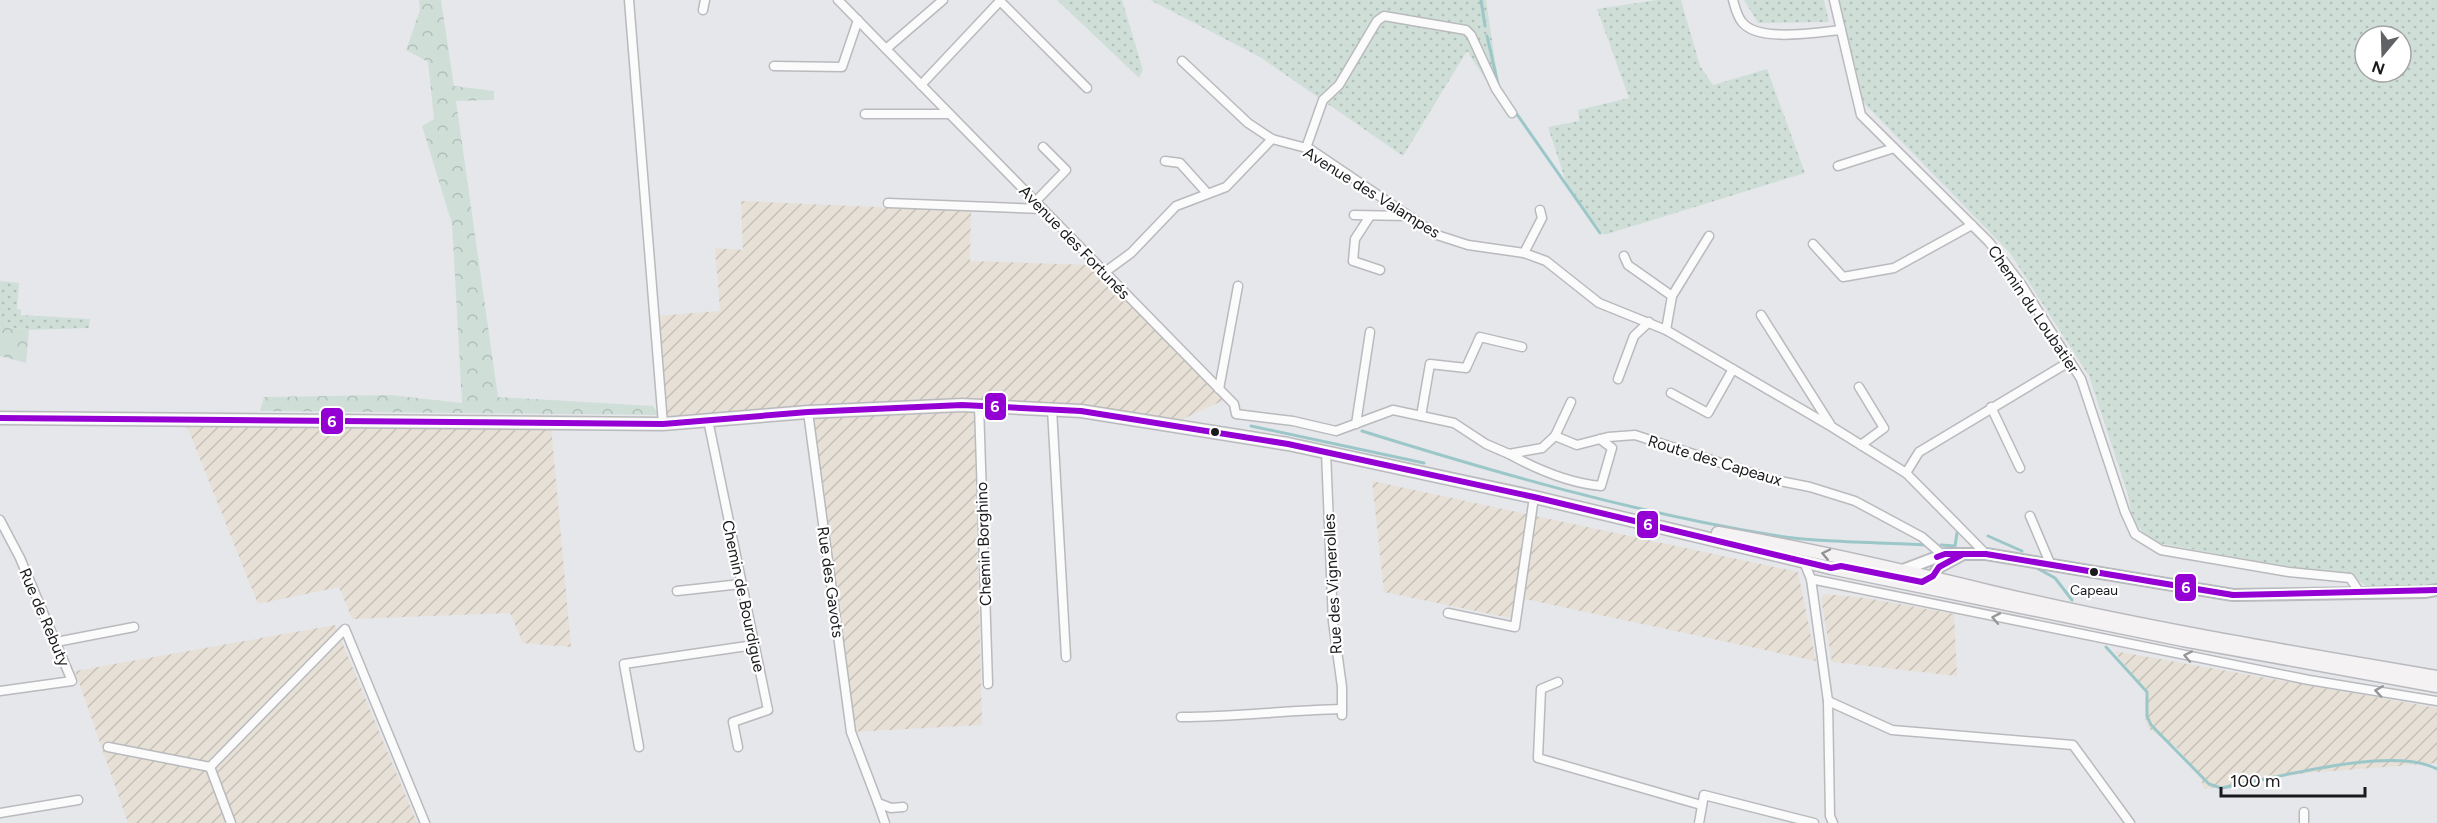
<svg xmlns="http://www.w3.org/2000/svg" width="2437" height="823" font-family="Figtree,sans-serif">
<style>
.industrial{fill:url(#industrial-furrows)}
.grass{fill:url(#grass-dots);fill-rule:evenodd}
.forest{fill:url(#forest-crowns)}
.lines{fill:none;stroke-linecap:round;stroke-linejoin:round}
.stream{stroke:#9cc7c9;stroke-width:3}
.minor-casing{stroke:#b9babd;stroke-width:11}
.tertiary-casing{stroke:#b9babd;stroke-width:14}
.secondary-casing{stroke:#b9babd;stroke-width:15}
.minor{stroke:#fbfbfc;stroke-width:8}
.tertiary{stroke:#fbfbfc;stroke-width:10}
.secondary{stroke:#f5f2f4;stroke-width:12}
.bus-1-casing{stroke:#fff;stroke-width:10}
.bus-1{stroke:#9400d3;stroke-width:6}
.oneway{stroke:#929193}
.oneway2{stroke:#969698}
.bus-dot{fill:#1a1a1d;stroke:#fff;stroke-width:2}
.labels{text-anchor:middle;stroke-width:4.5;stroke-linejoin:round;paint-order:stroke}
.bus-label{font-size:14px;fill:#1a1a1d;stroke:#fff}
.street-label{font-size:16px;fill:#1a1a1d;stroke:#fff}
.line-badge{stroke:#fff;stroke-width:2}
.badge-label{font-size:16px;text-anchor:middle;font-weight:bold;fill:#fff}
</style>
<defs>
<pattern id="industrial-furrows" width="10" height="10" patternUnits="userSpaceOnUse" patternTransform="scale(1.5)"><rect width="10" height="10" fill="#e7e0d7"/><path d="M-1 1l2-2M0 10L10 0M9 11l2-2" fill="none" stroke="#c6c0b8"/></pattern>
<pattern id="grass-dots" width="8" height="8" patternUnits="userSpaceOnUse" patternTransform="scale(1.5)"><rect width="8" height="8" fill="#cfdfd8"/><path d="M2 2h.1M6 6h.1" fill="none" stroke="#b1bfb9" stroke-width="1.8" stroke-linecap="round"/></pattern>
<pattern id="forest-crowns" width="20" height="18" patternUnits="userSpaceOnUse" patternTransform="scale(1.5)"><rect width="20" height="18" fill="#cfdfd8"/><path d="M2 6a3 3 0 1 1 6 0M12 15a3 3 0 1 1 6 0" fill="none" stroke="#b1bfb9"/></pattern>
</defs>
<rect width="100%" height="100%" fill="#e6e7eb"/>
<g class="industrial">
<polygon points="741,201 971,211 970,261 1091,265 1224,400 1172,424 974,405 982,725 851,732 808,412 663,424 656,316 720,311 715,248 743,250"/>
<polygon points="184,419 551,425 571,647 523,643 510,613 352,619 339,587 258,604"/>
<polygon points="1372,481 1798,572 1816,661 1525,599 1510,618 1384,592"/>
<polygon points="1824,594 1866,598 1954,614 1957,676 1832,662 1821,599"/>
<polygon points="335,625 417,823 128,823 75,671"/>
<polygon points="2114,651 2437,708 2437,763 2306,773 2204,789 2199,773 2177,748 2148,728 2145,717 2146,691"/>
</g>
<g class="grass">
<polygon points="1057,0 1122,0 1143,70 1139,78"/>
<polygon points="1150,0 1486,0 1498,80 1510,116 1467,51 1403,156 1260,57"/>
<polygon points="1657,0 1681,0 1700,66 1713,85 1767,69 1805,173 1604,235 1568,188 1548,127 1579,121 1578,110 1629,98 1597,9"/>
<polygon points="1744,0 1824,0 1829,22 1758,23"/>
<path d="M1838 0H2437V585L2371 589 2349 575 2278 565 2158 543C2135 530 2132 520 2128 495L2089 376 2010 253 1861 100ZM2365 36H2401V72H2365Z"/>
<polygon points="0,281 19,283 17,309 21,310 21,315 90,319 89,328 29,330 0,326"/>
</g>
<g class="forest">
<polygon points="419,0 441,0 454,86 494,91 494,100 456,101 498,397 653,406 659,415 260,411 264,397 391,395 462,403 452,224 422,126 434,119 428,62 406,50 420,10"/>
<polygon points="0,326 29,330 26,363 0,356"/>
</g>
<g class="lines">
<g class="stream">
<polyline points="1481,0 1485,26"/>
<polyline points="1487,36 1498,84"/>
<polyline points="1514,110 1600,233"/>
<polyline points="1251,426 1424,463"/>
<path d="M1362 431C1497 473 1632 512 1772 535 1822 543 1875 542 1926 545"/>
<polyline points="1988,536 2022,551"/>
<polyline points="1941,545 1955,546 1957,533"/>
<polyline points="2033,566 2055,578 2072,600"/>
<path d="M2106 647 2147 692V716L2151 725 2209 784 2221 788C2272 779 2392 745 2437 769"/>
</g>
<g class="minor-casing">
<g id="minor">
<polyline points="629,0 663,424"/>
<polyline points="838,0 1234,404 1236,414 1293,421 1336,431 1393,410 1454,423 1486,444 1509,454 1542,448 1555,436 1577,445 1608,437 1635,435 1770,479 1810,487 1855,501 1922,537 1946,558"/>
<path d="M1733 0C1735 7 1737 16 1742 22 1758 43 1818 32 1841 30"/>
<polyline points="1834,0 1861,115 1989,242 2021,284 2081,379 2125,512 2135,534 2161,550 2289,572 2350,578 2360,593"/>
<polyline points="703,10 705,0"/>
<polyline points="886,49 943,0"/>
<polyline points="1182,61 1248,123 1272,139 1310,149 1437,235 1468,245 1524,253 1546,261 1599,303 1666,330 1832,427 1906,473 1986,554"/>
<polyline points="774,66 842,67 858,20"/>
<polyline points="921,85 1000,1 1087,88"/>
<polyline points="865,114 949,114"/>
<polyline points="1306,148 1323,100 1339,85 1377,21 1384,16 1466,30 1471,35 1496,89 1512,113"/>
<polyline points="1165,161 1180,163 1207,193"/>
<polyline points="1838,166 1894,148"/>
<polyline points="1035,202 1066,170 1043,147"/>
<polyline points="888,203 1043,209"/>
<polyline points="1354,215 1407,216"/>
<polyline points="1370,216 1355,239 1353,261 1380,270"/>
<polyline points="1813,244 1843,277 1894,268 1972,225"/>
<polyline points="1524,253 1542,218 1540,210"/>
<polyline points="1624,256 1628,265 1672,296"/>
<polyline points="1105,272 1131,253 1176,206 1226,187 1272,139"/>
<polyline points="1761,315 1830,424"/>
<polyline points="1666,330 1672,296 1709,236"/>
<polyline points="1618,379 1634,336 1649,322"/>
<polyline points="1859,387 1884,428 1861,445"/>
<polyline points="1219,389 1238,286"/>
<polyline points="1671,393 1708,413 1733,369"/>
<polyline points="979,405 988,684"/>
<polyline points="1991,407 2020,468"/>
<polyline points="1052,409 1066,657"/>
<polyline points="808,412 851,732 878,803 891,808 903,807"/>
<polyline points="1421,416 1430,364 1466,368 1480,337 1522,347"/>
<polyline points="708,420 768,710 733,722 738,747"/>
<polyline points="1356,424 1370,332"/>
<polyline points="1555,436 1571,402"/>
<polyline points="1326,452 1333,622 1342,687 1342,715"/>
<path d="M1509 454C1538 470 1568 483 1601 486L1612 448 1600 439"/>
<polyline points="1906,473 1919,452 2069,362"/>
<polyline points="2030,516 2050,563"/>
<polyline points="0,520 20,558 72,681 0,691"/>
<polyline points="1804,562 1811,579 1828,701 1830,816 1833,823"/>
<polyline points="1811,579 2309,680 2437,701"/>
<polyline points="677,591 741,584"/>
<polyline points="1448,613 1515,627 1534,497"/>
<polyline points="56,642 134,627"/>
<polyline points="1558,682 1541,689 1538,758 1701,805"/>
<polyline points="1828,701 1892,730 2073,745 2130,823"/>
<path d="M1181 717C1235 717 1288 710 1342 709"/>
<polyline points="108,747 210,767"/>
<polyline points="639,747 624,664 754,645"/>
<polyline points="210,767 345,629 425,823"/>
<polyline points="210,767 231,823"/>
<polyline points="878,803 885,823"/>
<polyline points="0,813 78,800"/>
<polyline points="1699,823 1704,795 1814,823"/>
<polyline points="2304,823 2304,812"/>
</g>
</g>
<g class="tertiary-casing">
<g id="tertiary">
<polyline points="1903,570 1945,554 1986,554 2233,595 2425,592 2437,590"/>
<polyline points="1925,581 1933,576 1939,567 1963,554"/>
</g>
</g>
<g class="secondary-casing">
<g id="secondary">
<polyline points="0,418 663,424 808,412 962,405 1081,411 1288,444 1534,497 1831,568 2183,640 2437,686"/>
<path d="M1718 533C1810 549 1901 570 1992 592 2139 627 2289 652 2437 677"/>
</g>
</g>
<use href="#minor" class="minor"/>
<use href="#tertiary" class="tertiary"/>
<use href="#secondary" class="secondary"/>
<g class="bus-1-casing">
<g id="bus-1">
<polyline points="0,418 663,424 808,412 962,405 1081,411 1288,444 1534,497 1831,568 1841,566 1922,582 1933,576 1939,567 1963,554"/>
<polyline points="1937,557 1945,554 1986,554 2233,595 2437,590"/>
</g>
</g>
<use href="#bus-1" class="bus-1"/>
</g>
<defs><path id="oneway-chevron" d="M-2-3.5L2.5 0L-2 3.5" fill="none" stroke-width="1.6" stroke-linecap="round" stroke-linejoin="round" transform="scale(1.5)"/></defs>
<use class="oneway" href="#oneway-chevron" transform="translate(1826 554) rotate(-168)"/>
<g class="oneway2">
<use href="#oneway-chevron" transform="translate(1996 618) rotate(-169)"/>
<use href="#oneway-chevron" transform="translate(2188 656) rotate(-169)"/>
<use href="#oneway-chevron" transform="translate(2379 691) rotate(-171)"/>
</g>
<g class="bus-dot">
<circle cx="1215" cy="432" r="5"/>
<circle cx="2094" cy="572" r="5"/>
</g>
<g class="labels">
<g class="bus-label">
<text x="2094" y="595">Capeau</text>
</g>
<g class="street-label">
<text transform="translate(1372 192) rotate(32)" y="6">Avenue des Valampes</text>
<text transform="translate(1075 242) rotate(46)" y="6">Avenue des Fortunés</text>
<text transform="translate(2034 309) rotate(56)" y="6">Chemin du Loubatier</text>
<text transform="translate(1715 460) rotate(17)" y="6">Route des Capeaux</text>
<text transform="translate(983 544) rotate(-92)" y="6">Chemin Borghino</text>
<text transform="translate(831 582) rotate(82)" y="6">Rue des Gavots</text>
<text transform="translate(1332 584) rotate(-93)" y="6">Rue des Vignerolles</text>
<text transform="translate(744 596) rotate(78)" y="6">Chemin de Bourdigue</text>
<text transform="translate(45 617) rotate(67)" y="6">Rue de Rebuty</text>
</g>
</g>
<g class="line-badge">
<rect x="984" y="392" width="23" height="29" rx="6" fill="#9400d3"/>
<rect x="320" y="407" width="24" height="28" rx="6" fill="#9400d3"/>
<rect x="1636" y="510" width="23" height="29" rx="6" fill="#9400d3"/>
<rect x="2174" y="573" width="23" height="29" rx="6" fill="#9400d3"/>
</g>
<g class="badge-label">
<text x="995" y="412">6</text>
<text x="332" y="427">6</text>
<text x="1648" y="530">6</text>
<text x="2186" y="593">6</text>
</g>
<g transform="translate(2383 54) rotate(199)"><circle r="28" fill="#ffffff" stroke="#a3a3a5" stroke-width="1.5"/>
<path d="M0-4.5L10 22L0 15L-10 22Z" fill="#616265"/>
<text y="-9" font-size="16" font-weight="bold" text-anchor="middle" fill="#1a1a1d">N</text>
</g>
<path d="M2221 787v9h144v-9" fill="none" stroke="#1a1a1d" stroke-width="3"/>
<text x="2230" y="787" font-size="18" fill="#1a1a1d" stroke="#ffffff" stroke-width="4.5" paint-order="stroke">100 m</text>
</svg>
